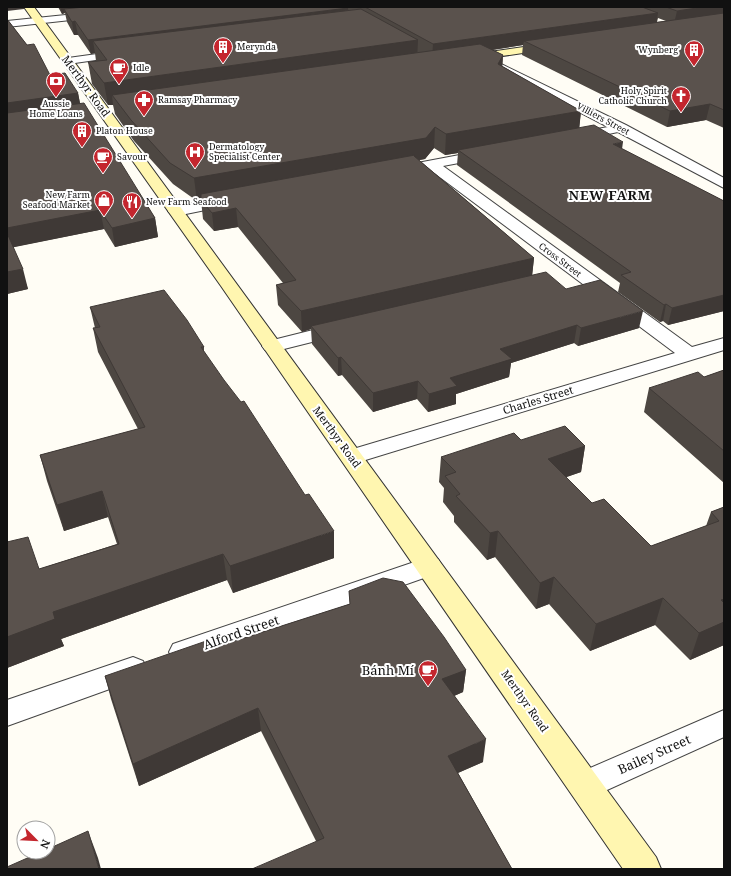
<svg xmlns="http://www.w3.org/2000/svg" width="731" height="876" font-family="'Noto Serif',serif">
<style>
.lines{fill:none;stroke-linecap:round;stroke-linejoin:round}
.street-casing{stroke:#444;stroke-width:2}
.secondary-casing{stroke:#333;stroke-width:2}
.street{fill:#fff;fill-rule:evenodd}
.secondary{fill:#fff6b0;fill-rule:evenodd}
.wall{fill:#4d4742;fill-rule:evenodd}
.shaded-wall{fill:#3f3936}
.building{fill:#5a524d;stroke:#3f3936}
.labels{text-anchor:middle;stroke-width:4;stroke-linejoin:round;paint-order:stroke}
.far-poi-label{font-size:9px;fill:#111;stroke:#fff;text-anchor:start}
.far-street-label{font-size:9px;fill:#111;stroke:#fff}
.street-label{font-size:11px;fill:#111;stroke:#fff}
.far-district-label{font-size:13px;font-weight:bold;letter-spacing:1px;fill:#111;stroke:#fff}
.near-street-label{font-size:13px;fill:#111;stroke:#fff}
.near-poi-label{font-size:13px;fill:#111;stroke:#fff;text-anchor:end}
</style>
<rect width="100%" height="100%" fill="#fffdf5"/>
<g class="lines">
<g class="street-casing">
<g id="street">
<polygon points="95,12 100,15 98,17 7,27 7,21"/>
<polygon points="126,50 130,51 131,53 130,55 68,64 63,61 68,58"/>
<polygon points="489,58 626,125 724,178 724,188 618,132 575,141 570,140 568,137 570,134 608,127 485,63 484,61"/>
<polygon points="486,150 491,151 493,154 491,157 443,166 692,347 724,338 724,350 359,462 351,464 343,462 340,457 343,452 675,353 429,169 396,175 391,174 389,171 391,168 396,167"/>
<polygon points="230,197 235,198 237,201 235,204 176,216 171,214 168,211 171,208 176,206"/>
<polygon points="341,323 348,325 350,329 348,333 272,352 265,350 262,346 265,342"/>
<polygon points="429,557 438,559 442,566 438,573 183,663 173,660 169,652 173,644"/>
<polygon points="133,657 143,661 147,669 143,677 7,726 7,700"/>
<polygon points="724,710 724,737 596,795 585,800 574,795 569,785 574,775"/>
</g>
</g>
<g class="secondary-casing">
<g id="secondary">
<polygon points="24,7 34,7 656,857 661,869 623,869 221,286"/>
<polygon points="552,43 557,46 556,48 469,61 464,58 469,55"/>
</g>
</g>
<use href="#street" class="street"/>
<use href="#secondary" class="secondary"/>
</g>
<g class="wall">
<path d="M58 7H724V128L706 120 667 127 522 55 523 45 493 50 503 55 502 66 581 111 579 128 622 149 724 201V311L668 325 663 321 660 322 618 292 620 283 457 165 458 153 445 155 434 148 425 159 419 160 534 258 532 275 566 289 639 328 578 346 574 343 511 363 509 377 456 394V404L428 412 417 399 373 412 342 375 338 376 312 344 311 329 302 332 278 305 276 285 283 283 238 227 214 231 203 219 201 200 197 201 173 184 134 141 115 114 113 105H108L92 84 88 62 96 61 95 53 91 54 78 35H74L67 22 65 13 62 14ZM658 18 666 21 657 22Z"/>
<polygon points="7,19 50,75 78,93 80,103 155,218 158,237 115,247 104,229 13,247 28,289 7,294"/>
<polygon points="90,307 204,347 204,352 334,558 233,593 227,580 61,639 64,646 7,668 7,542 39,569 117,544 108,517 64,531 47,481 40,455 138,429 98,352 93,328 95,328"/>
<polygon points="724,370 724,483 644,412 649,388 704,377"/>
<polygon points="521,440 585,446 581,472 566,477 592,503 651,546 706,526 711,512 724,507 724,645 690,660 655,625 590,651 549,604 536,609 495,557 487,560 454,522 454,516 443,502 444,488 439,482 441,457"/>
<polygon points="349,591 466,670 463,692 454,696 483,762 458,773 512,869 316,841 261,731 139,786 111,699 105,676 213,648 350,604"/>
</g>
<g class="shaded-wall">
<polygon points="7,7 24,7 24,9 7,11"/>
<polygon points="60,7 126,7 64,9 65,13 62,14"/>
<polygon points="703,7 724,7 724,17 674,24 677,11"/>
<polygon points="348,8 349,21 93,41 95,53 91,54 88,40"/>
<polygon points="658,13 656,26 524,41 523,45 432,59 433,44"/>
<polygon points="75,21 78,35 74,35 72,22"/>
<polygon points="418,40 417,61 112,95 113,105 108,105 104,83"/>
<polygon points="503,55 502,73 498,64"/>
<polygon points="78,93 81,109 7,119 7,103"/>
<polygon points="710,104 706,120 667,127 670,111"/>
<polygon points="581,111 579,131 458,150 458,153 445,155 446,134"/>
<polygon points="435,127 434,148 425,159 197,201 194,178"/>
<polygon points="623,142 621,156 613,144"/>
<polygon points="236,208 238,227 214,231 212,213"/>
<polygon points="100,210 104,229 10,248 7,236 7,228"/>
<polygon points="155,218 158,237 115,247 112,228"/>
<polygon points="534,258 532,277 311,326 311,329 302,332 301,311"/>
<polygon points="23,269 28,289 7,294 7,272"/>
<polygon points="724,295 724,311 668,325 672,308"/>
<polygon points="666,304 663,321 660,322 664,305"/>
<polygon points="643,311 639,328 578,346 581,328"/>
<polygon points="577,325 574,343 511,363 509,377 456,394 456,404 428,412 429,394 450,378 500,349"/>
<polygon points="341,357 342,375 338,376 338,358"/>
<polygon points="418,381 417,399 373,412 373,393"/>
<polygon points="585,446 581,472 544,485 548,459"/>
<polygon points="102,491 108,517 64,531 57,505"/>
<polygon points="334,531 334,558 233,593 230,566"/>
<polygon points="498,531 495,557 487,560 490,533"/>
<polygon points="223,554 227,580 61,639 64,646 7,668 7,637 53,612"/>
<polygon points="554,577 549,604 536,609 540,583"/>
<polygon points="663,598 655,625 590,651 596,624"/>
<polygon points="724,599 724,645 690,660 699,633 721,600"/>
<polygon points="466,670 463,692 440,702 442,679"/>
<polygon points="258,708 261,731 139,786 133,764"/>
<polygon points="486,739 483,762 446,778 448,756"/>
<polygon points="88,831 98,858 101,869 99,869"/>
</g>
<g class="building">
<polygon points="85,7 347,7 348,8 88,40 75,21 72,22 64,9"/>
<polygon points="365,7 642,7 658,13 433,44"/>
<polygon points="666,7 703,7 677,11"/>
<polygon points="361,9 418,40 104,83 88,62 107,60 93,41"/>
<polygon points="724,13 724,110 710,104 670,111 524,41"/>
<polygon points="7,19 27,45 34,44 50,75 65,73 78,93 7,103"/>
<polygon points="480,44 503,55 498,64 581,111 446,134 435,127 426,138 194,178 170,163 131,120 112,95"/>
<polygon points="84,103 155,218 112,228 100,210 7,228 7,113"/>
<polygon points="594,125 623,142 613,144 724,201 724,295 672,308 666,304 664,305 621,275 631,272 458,150"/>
<polygon points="415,155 414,156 534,258 301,311 276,285 296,280 236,208 212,213 201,200 201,194"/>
<polygon points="7,233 23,269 7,272"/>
<polygon points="546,272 566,289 600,280 643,311 581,328 577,325 500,349 512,359 450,378 457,386 429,394 418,381 373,393 341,357 338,358 311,326"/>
<polygon points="164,290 187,320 204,347 201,347 224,380 241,402 244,401 305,495 309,494 334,531 230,566 223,554 53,612 55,619 7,637 7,542 28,537 39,569 119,544 102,491 57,505 40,455 145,427 93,328 100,327 90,307"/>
<polygon points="724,370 724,451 649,388 698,372 704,377"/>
<polygon points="565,426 585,446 548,459 592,503 604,499 651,546 719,521 711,512 724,507 724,599 721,600 724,603 724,622 699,633 663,598 596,624 554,577 540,583 498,531 490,533 456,496 460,494 445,476 456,472 441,457 514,433 521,440"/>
<polygon points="383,578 403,582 444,637 466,670 442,679 486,739 448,756 512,869 252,869 324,838 258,708 133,764 105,676 209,640 213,648 350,604 349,591"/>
<polygon points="88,831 99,869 7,869 7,867 41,852 48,852 48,849"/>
</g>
<defs>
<g id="building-pin" transform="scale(1)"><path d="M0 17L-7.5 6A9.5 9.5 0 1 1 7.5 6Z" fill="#c4262e" stroke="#fff"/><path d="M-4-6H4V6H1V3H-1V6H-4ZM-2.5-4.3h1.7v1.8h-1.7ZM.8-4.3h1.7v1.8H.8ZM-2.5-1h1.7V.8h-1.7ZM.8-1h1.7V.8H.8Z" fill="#fff"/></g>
<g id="cafe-pin" transform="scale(1)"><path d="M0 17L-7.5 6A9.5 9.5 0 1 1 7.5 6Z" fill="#c4262e" stroke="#fff"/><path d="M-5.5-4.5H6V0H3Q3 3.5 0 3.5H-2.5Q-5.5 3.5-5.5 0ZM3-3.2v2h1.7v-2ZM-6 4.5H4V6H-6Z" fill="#fff"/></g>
<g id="bank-pin" transform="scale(1)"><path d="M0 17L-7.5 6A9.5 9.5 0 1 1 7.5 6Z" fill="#c4262e" stroke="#fff"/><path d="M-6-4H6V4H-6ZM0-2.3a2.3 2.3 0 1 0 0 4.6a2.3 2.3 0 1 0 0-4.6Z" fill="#fff"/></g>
<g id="church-pin" transform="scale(1)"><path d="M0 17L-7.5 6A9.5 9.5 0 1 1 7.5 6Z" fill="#c4262e" stroke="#fff"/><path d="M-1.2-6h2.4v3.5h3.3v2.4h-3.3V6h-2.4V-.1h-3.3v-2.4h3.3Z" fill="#fff"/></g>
<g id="pharmacy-pin" transform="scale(1)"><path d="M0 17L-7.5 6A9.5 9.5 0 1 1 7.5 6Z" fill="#c4262e" stroke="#fff"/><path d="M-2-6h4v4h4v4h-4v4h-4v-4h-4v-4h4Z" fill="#fff"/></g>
<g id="hospital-pin" transform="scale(1)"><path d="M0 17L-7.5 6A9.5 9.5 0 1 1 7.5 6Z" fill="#c4262e" stroke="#fff"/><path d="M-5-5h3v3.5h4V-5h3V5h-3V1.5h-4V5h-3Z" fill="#fff"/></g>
<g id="shop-pin" transform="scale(1)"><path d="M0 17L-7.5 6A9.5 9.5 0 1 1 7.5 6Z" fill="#c4262e" stroke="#fff"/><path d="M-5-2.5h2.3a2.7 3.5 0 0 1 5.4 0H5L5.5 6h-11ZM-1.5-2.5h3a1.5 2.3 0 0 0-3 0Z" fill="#fff"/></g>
<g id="restaurant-pin" transform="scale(1)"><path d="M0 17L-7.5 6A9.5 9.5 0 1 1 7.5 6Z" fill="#c4262e" stroke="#fff"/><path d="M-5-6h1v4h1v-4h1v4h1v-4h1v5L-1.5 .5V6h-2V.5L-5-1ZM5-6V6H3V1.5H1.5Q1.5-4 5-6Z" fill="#fff"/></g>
</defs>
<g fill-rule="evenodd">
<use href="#building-pin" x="223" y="47"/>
<use href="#building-pin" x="694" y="50"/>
<use href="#cafe-pin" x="119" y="68"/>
<use href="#bank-pin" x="56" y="81"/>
<use href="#church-pin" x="681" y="96"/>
<use href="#pharmacy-pin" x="144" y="100"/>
<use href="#building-pin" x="82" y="131"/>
<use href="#hospital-pin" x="195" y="152"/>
<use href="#cafe-pin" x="103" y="157"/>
<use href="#shop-pin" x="104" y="200"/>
<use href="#restaurant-pin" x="132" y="202"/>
<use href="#cafe-pin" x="428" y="670"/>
</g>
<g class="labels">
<g class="far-poi-label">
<text x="237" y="50">Merynda</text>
<text x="680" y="53" text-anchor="end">'Wynberg'</text>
<text x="133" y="71">Idle</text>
<text x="667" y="94" text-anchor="end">Holy Spirit<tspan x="667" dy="10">Catholic Church</tspan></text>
<text x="158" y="103">Ramsay Pharmacy</text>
<text x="56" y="107" text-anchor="middle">Aussie<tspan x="56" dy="10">Home Loans</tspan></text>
<text x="96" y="134">Platon House</text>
<text x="209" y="150">Dermatology<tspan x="209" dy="10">Specialist Center</tspan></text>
<text x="117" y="160">Savour</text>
<text x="90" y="198" text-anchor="end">New Farm<tspan x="90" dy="10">Seafood Market</tspan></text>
<text x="146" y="205">New Farm Seafood</text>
</g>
<g class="far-street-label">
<text transform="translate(603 119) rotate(28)" y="3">Villiers Street</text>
<text transform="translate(560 260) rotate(37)" y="3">Cross Street</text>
</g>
<g class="street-label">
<text transform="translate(86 86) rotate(54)" y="4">Merthyr Road</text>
<text transform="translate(538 400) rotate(-17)" y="4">Charles Street</text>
<text transform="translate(337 437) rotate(54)" y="4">Merthyr Road</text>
<text transform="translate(525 701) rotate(55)" y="4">Merthyr Road</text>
</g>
<g class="far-district-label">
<text x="610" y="200">NEW FARM</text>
</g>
<g class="near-street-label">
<text transform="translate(241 632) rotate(-19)" y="5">Alford Street</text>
<text transform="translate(654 754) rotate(-24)" y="5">Bailey Street</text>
</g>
<g class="near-poi-label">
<text x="414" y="675">Bánh Mí</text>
</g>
</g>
<rect width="731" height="876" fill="none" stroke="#111111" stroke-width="16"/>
<g transform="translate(36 840) rotate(114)"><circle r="19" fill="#ffffff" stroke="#a0a0a0"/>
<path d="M0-3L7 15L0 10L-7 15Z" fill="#c4262e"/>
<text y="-6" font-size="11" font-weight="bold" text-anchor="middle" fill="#111111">N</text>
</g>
</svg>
